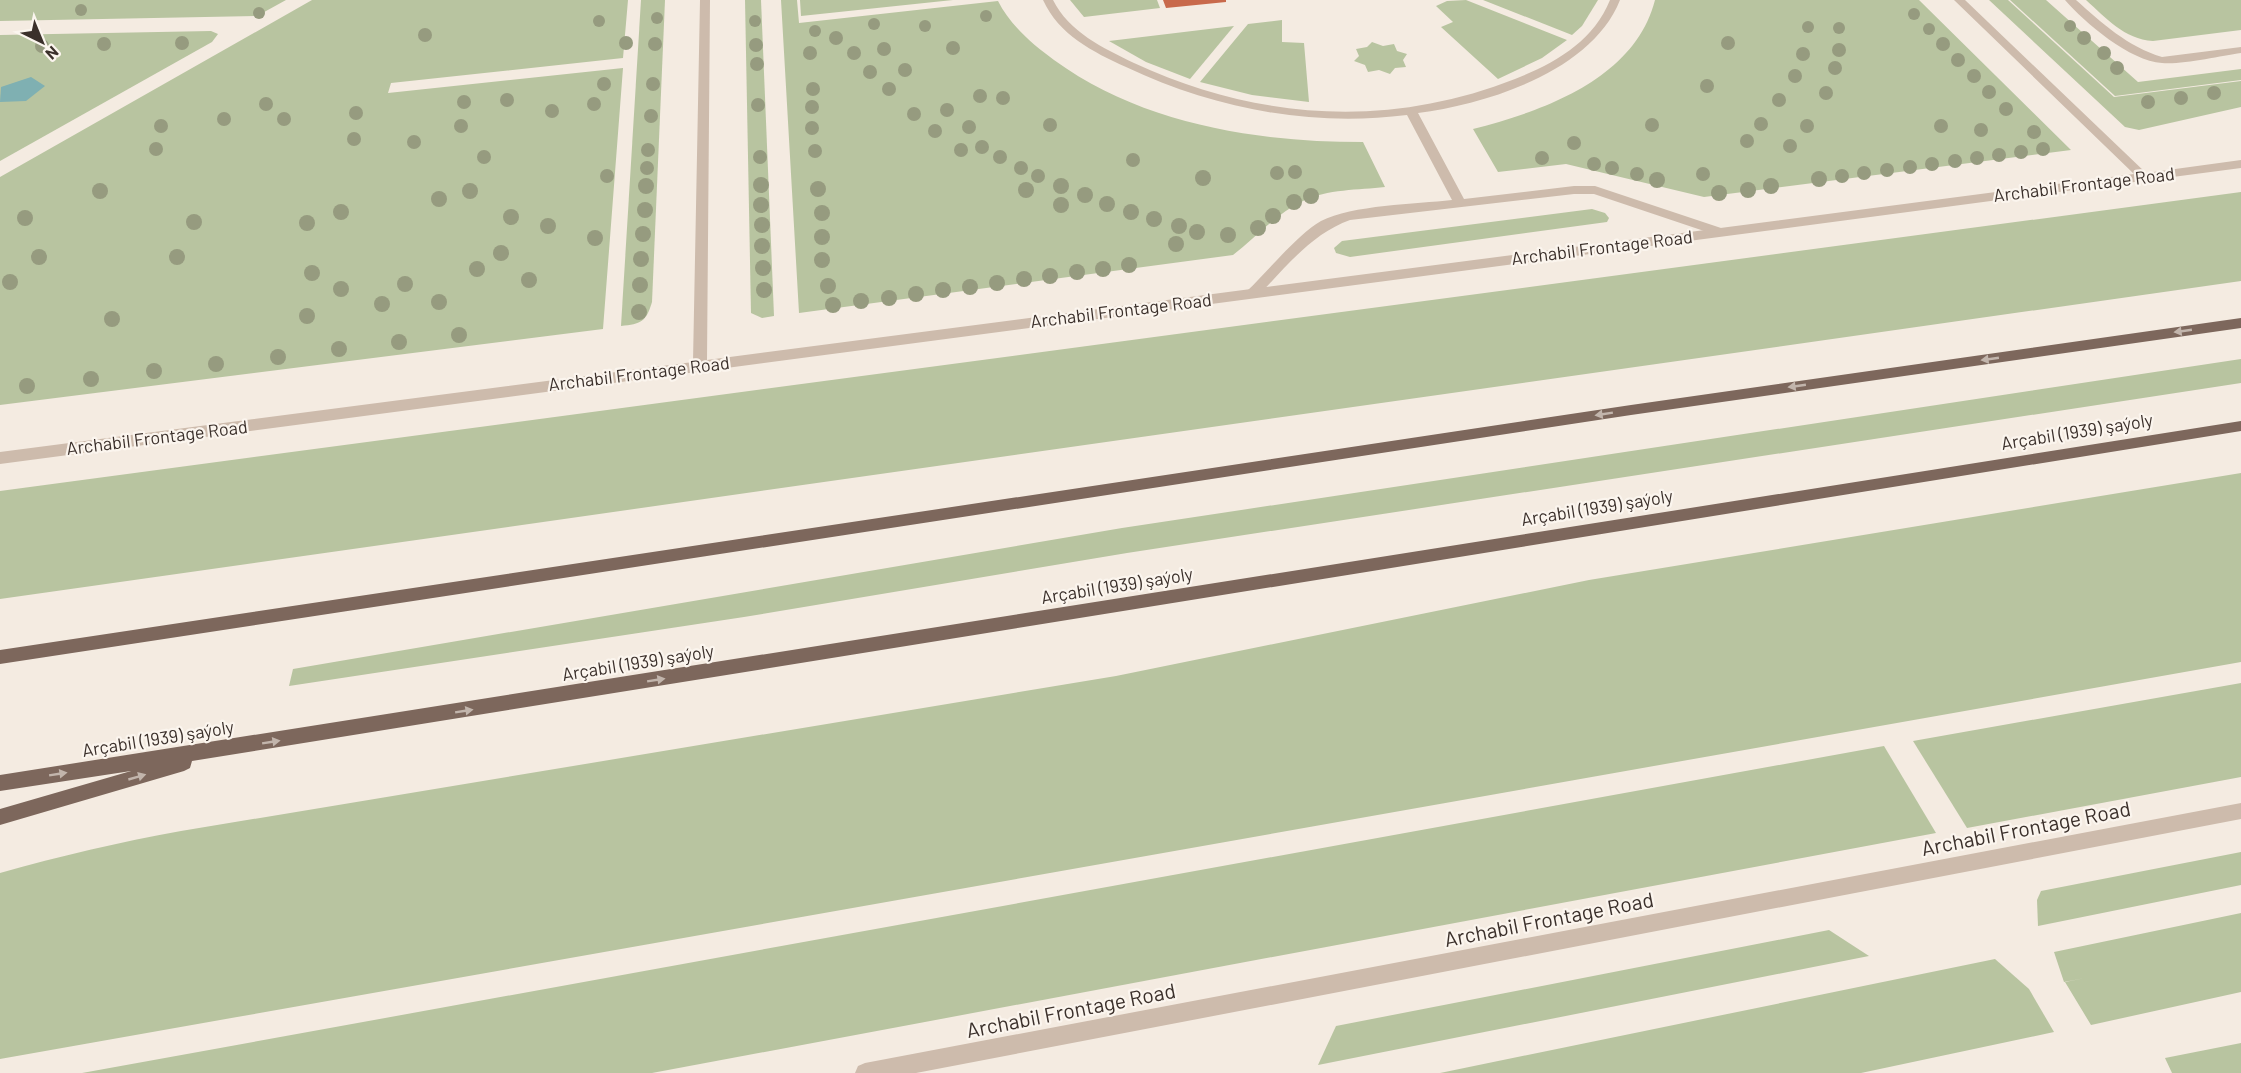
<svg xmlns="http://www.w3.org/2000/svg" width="2241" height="1073" font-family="Barlow,sans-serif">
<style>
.green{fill:#b8c4a0}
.water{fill:#7fb0b2}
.building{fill:#c8694b}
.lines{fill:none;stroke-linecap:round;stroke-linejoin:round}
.service{fill:#cdbbac;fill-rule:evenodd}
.minor{fill:#cdbbac;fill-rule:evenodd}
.tertiary{fill:#cdbbac;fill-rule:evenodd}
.primary{fill:#7d675c;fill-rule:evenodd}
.tree{fill:#969b7f}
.oneway{fill:#c2b5ac}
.labels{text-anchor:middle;stroke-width:4.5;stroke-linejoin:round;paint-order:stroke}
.street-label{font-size:18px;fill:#3b302b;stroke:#fbf5ee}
.near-street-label{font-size:21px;fill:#3b302b;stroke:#fbf5ee}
</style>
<rect width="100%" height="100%" fill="#f4ebe1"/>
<g class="green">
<polygon points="0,0 286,0 257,16 0,21"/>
<polygon points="312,0 628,0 623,58 391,83 388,93 623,68 603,329 0,405 0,177"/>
<path d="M641 0H665L652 302C646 322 641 324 621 326Z"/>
<polygon points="745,0 761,0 774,316 762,318 751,313"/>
<path d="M781 0H797L799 23 998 1C1010 25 1033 45 1054 60 1142 124 1256 142 1363 142L1385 187C1359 190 1327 189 1303 201 1276 214 1256 237 1233 255L799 313Z"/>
<polygon points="800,0 953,0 801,16"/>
<polygon points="1070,0 1157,0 1160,8 1084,17"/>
<polygon points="1466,0 1567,40 1542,58 1498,79 1441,27 1453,22 1436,6 1447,1"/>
<polygon points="1483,0 1598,0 1582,26 1572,35"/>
<path d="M1655 0H1919L2071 150 1704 197 1566 164 1498 172 1473 129C1543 111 1635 79 1655 0Z"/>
<polygon points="1989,0 2008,0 2114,97 2241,81 2241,107 2139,130 2125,127"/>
<polygon points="2010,0 2046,0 2138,82 2241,69 2241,80 2115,96"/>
<path d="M2086 0H2241V30L2153 41C2124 39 2106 18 2086 0Z"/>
<polygon points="1282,20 1282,42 1304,43 1309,102 1252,95 1200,82 1248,24"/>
<polygon points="1234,26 1190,79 1146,62 1109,41"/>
<polygon points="211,31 218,34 212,42 0,161 0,35"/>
<polygon points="1372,42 1383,46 1394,44 1397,51 1407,54 1403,60 1406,67 1395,68 1390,74 1379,70 1368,72 1365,65 1354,61 1359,56 1356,49 1367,47"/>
<polygon points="2241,192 2241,281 0,599 0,491"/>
<polygon points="1592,209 1605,213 1609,218 1607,222 1350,257 1336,253 1334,248 1342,241"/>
<polygon points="2241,359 2241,383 1127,553 744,617 289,686 293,669 1122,528"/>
<path d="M2241 473V662L0 1059V873C60 856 120 842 181 831L1116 676 1589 580Z"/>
<polygon points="2241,683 2241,777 1967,828 1913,741"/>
<polygon points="1884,746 1936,833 652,1073 82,1073"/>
<polygon points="2241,852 2241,885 2038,926 2037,900 2041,891"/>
<polygon points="2241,913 2241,992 2091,1025 2065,982 2085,978 2064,982 2054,952"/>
<polygon points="1829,930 1869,956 1318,1065 1336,1026"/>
<polygon points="1995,959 2029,989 2054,1032 1861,1073 1440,1073"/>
<polygon points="2241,1043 2241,1073 2172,1073 2165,1058"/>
</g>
<polygon class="water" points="31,77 45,86 26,101 0,102 1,87"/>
<polygon class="building" points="1163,0 1226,0 1226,2 1166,8"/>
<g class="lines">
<g class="service">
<path d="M1043 0H1053C1069 32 1103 48 1134 63 1257 120 1388 129 1515 79 1555 63 1593 42 1610 0H1620C1592 71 1488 104 1418 113L1464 199 1574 186H1595L1724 229 1726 232 1720 236 1716 235 1594 194H1574L1350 220C1311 234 1285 268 1257 297H1247L1246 294 1247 291C1268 271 1297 235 1321 221 1352 205 1416 204 1452 200L1407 115C1310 127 1215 109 1126 67 1093 52 1059 35 1043 0Z"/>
<path d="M2065 0H2076C2102 23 2128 47 2162 57L2241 47V53C2220 56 2181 65 2162 63 2130 61 2085 23 2065 0Z"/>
</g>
<polygon class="minor" points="700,0 710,0 707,360 2134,174 1954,0 1965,0 2146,173 2241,160 2241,168 0,464 0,452 693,362"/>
<polygon class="tertiary" points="2241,803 2241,819 916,1073 855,1073 858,1066 865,1063"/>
<g class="primary">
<polygon points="2241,318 2241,328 1631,415 0,664 0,650 1631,405"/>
<polygon points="2241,421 2241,431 192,761 190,768 184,771 0,825 0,809 131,771 0,791 0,775"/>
</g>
</g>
<g class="tree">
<circle cx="81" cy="10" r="6"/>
<circle cx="259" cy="13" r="6"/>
<circle cx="1914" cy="14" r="6"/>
<circle cx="986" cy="16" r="6"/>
<circle cx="657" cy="18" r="6"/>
<circle cx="599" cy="21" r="6"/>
<circle cx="755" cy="21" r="6"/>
<circle cx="874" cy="24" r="6"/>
<circle cx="925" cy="26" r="6"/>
<circle cx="2070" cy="26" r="6"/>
<circle cx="1808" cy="27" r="6"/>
<circle cx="1839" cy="28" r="6"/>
<circle cx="1929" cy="29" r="6"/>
<circle cx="815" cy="31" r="6"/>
<circle cx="425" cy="35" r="7"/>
<circle cx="836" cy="38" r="7"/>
<circle cx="2084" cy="38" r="7"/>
<circle cx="182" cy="43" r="7"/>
<circle cx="626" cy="43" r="7"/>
<circle cx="1728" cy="43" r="7"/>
<circle cx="104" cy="44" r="7"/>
<circle cx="655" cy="44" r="7"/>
<circle cx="1943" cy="44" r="7"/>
<circle cx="756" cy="45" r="7"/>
<circle cx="42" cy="46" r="7"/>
<circle cx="953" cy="48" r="7"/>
<circle cx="884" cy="49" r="7"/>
<circle cx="1839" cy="50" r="7"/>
<circle cx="810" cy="53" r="7"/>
<circle cx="854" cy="53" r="7"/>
<circle cx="2104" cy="53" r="7"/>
<circle cx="1803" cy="54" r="7"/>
<circle cx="1958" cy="60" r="7"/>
<circle cx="757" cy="64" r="7"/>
<circle cx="1835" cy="68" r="7"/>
<circle cx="2117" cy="68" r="7"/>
<circle cx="905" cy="70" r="7"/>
<circle cx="870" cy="72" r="7"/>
<circle cx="1795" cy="76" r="7"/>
<circle cx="1974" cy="76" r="7"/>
<circle cx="604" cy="84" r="7"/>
<circle cx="653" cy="84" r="7"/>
<circle cx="1707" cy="86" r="7"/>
<circle cx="813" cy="89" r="7"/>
<circle cx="889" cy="89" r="7"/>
<circle cx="1989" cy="92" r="7"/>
<circle cx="1826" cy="93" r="7"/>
<circle cx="2214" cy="93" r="7"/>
<circle cx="980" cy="96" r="7"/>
<circle cx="1003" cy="98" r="7"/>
<circle cx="2181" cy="98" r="7"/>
<circle cx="507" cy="100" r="7"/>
<circle cx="1779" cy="100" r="7"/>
<circle cx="464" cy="102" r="7"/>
<circle cx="2148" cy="102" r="7"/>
<circle cx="266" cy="104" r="7"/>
<circle cx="594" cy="104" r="7"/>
<circle cx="758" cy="105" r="7"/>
<circle cx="812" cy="107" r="7"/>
<circle cx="2006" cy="109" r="7"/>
<circle cx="947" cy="110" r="7"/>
<circle cx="552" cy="111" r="7"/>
<circle cx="356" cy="113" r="7"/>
<circle cx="914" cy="114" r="7"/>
<circle cx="651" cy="116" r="7"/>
<circle cx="224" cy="119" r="7"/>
<circle cx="284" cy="119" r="7"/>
<circle cx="1761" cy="124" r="7"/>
<circle cx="1050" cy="125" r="7"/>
<circle cx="1652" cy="125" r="7"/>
<circle cx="161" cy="126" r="7"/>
<circle cx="461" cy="126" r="7"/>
<circle cx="1807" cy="126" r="7"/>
<circle cx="1941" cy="126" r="7"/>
<circle cx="969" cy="127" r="7"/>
<circle cx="812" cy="128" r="7"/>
<circle cx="1981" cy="130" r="7"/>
<circle cx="935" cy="131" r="7"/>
<circle cx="2034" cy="132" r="7"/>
<circle cx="354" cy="139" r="7"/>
<circle cx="1747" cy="141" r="7"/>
<circle cx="414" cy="142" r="7"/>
<circle cx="1574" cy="143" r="7"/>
<circle cx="1790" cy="146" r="7"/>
<circle cx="982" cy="147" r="7"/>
<circle cx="156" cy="149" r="7"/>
<circle cx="2043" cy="149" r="7"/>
<circle cx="648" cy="150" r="7"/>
<circle cx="961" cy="150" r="7"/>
<circle cx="815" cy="151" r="7"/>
<circle cx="2021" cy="152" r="7"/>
<circle cx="1999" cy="155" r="7"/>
<circle cx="484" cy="157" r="7"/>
<circle cx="760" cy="157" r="7"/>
<circle cx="1000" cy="157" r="7"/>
<circle cx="1542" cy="158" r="7"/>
<circle cx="1977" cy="158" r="7"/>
<circle cx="1133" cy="160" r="7"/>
<circle cx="1955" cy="161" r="7"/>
<circle cx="1594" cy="164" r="7"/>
<circle cx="1932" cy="164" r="7"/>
<circle cx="1910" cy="167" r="7"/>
<circle cx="647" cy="168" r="7"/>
<circle cx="1021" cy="168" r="7"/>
<circle cx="1612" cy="168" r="7"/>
<circle cx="1887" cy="170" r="7"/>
<circle cx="1295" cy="172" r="7"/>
<circle cx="1277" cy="173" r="7"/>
<circle cx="1864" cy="173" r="7"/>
<circle cx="1637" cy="174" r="7"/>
<circle cx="1703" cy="174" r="7"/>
<circle cx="607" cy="176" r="7"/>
<circle cx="1038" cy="176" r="7"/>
<circle cx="1842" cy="176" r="7"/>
<circle cx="1203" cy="178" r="8"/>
<circle cx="1819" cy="179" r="8"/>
<circle cx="1657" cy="180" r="8"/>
<circle cx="761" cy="185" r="8"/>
<circle cx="646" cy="186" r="8"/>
<circle cx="1061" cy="186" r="8"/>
<circle cx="1771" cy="186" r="8"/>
<circle cx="818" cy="189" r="8"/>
<circle cx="1026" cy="190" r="8"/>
<circle cx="1748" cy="190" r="8"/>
<circle cx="100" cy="191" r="8"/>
<circle cx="470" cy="191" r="8"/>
<circle cx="1719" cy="193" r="8"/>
<circle cx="1085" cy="195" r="8"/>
<circle cx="1311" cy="196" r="8"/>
<circle cx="439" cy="199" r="8"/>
<circle cx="1294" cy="202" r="8"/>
<circle cx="1107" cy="204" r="8"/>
<circle cx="761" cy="205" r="8"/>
<circle cx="1061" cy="205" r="8"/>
<circle cx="645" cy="210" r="8"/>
<circle cx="341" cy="212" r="8"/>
<circle cx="1131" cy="212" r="8"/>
<circle cx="822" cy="213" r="8"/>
<circle cx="1273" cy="216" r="8"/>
<circle cx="511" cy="217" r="8"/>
<circle cx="25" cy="218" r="8"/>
<circle cx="1154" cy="219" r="8"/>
<circle cx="194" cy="222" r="8"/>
<circle cx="307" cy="223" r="8"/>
<circle cx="762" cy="225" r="8"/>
<circle cx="548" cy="226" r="8"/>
<circle cx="1179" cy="226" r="8"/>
<circle cx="1258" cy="228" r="8"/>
<circle cx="1197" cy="232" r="8"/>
<circle cx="643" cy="234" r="8"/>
<circle cx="1228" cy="235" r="8"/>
<circle cx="822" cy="237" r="8"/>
<circle cx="595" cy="238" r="8"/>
<circle cx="1176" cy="244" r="8"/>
<circle cx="762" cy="246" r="8"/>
<circle cx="501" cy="253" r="8"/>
<circle cx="39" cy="257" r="8"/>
<circle cx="177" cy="257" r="8"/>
<circle cx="641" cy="259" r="8"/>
<circle cx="822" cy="260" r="8"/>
<circle cx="1129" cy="265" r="8"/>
<circle cx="763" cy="268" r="8"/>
<circle cx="477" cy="269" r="8"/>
<circle cx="1103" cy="269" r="8"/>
<circle cx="1077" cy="272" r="8"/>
<circle cx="312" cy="273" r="8"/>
<circle cx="1050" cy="276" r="8"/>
<circle cx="1024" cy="279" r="8"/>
<circle cx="529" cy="280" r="8"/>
<circle cx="10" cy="282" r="8"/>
<circle cx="997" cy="283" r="8"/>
<circle cx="405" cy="284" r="8"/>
<circle cx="640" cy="285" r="8"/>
<circle cx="828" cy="286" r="8"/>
<circle cx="970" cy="287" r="8"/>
<circle cx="341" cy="289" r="8"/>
<circle cx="764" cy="290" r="8"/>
<circle cx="943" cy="290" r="8"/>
<circle cx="916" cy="294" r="8"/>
<circle cx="889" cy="298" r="8"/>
<circle cx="861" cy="301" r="8"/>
<circle cx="439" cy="302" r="8"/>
<circle cx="382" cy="304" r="8"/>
<circle cx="833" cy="305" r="8"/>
<circle cx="639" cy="312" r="8"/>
<circle cx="307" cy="316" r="8"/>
<circle cx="112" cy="319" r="8"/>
<circle cx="459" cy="335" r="8"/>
<circle cx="399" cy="342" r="8"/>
<circle cx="339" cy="349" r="8"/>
<circle cx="278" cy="357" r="8"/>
<circle cx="216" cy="364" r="8"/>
<circle cx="154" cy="371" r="8"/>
<circle cx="91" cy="379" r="8"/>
<circle cx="27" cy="386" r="8"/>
</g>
<defs><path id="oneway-solid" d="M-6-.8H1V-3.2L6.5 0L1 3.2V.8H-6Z" transform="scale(1.5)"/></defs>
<g class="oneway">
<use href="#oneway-solid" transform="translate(2183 331) rotate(172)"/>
<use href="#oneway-solid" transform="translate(1990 359) rotate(172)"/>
<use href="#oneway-solid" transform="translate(1797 386) rotate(172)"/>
<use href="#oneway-solid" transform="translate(1604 414) rotate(171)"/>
<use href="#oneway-solid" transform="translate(656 680) rotate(-9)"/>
<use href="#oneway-solid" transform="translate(464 711) rotate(-9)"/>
<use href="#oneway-solid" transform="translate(271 742) rotate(-9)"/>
<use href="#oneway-solid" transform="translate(58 774) rotate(-9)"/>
<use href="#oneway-solid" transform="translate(137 777) rotate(-16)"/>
</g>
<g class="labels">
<g class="street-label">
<text transform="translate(2084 185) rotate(-7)" y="6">Archabil Frontage Road</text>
<text transform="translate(1602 248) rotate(-7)" y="6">Archabil Frontage Road</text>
<text transform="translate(1121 311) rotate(-7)" y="6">Archabil Frontage Road</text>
<text transform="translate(639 374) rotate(-7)" y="6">Archabil Frontage Road</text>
<text transform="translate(2077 432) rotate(-9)" y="6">Arçabil (1939) şaýoly</text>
<text transform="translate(157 438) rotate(-7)" y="6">Archabil Frontage Road</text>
<text transform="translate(1597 508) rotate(-9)" y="6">Arçabil (1939) şaýoly</text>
<text transform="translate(1117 586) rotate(-9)" y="6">Arçabil (1939) şaýoly</text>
<text transform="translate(638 663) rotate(-9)" y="6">Arçabil (1939) şaýoly</text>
<text transform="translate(158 739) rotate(-9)" y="6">Arçabil (1939) şaýoly</text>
</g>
<g class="near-street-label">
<text transform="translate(2026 829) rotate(-11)" y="7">Archabil Frontage Road</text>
<text transform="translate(1549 920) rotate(-11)" y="7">Archabil Frontage Road</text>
<text transform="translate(1071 1011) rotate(-11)" y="7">Archabil Frontage Road</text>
</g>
</g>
<g transform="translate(42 42) rotate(137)" stroke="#fbf5ee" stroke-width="4.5" paint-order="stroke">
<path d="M0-4.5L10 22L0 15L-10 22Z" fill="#3b302b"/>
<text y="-9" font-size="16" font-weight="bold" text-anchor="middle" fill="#3b302b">N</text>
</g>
</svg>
